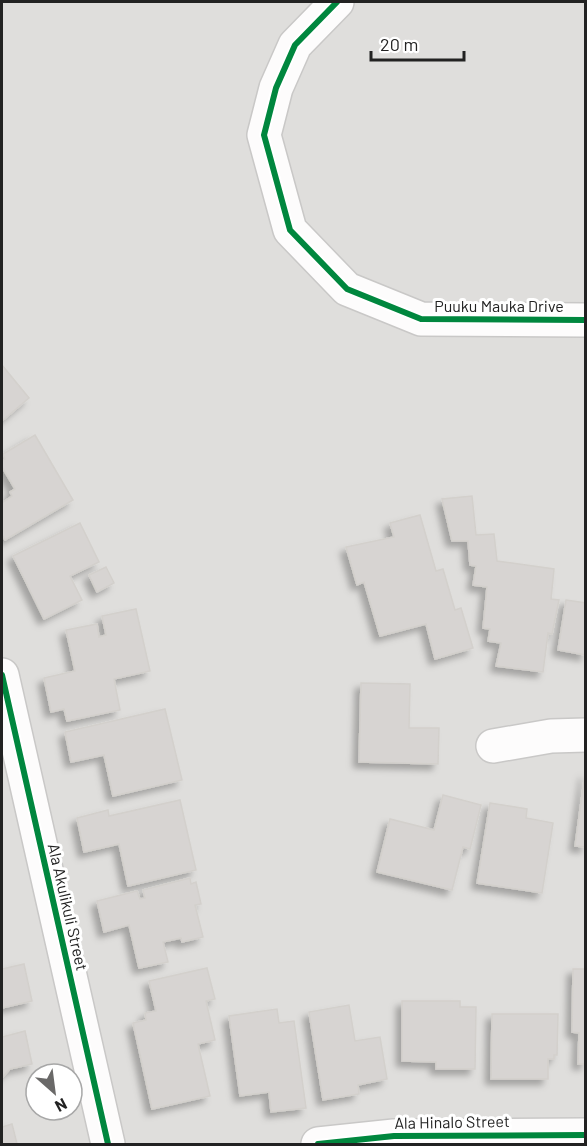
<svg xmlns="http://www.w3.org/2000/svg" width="587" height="1146" font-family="Barlow,sans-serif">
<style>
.residential{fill:#dfdedc;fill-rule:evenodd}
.building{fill:#d7d4d2;stroke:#d3d0cc;stroke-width:1.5;filter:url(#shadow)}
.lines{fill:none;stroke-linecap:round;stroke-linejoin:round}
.street-casing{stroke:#c9c8c7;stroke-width:36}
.street{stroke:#fdfcfc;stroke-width:33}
.cycleway-casing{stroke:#fff;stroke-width:10}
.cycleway{stroke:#00873e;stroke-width:6}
.labels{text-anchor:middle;stroke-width:6;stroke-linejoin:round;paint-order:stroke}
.street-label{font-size:16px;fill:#222;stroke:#fff}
</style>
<defs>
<filter id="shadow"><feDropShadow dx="-5.5" dy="5.5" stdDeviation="3" flood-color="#0004"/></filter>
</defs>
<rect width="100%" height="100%" fill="#f0eeeb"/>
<path class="residential" d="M2 2H585V1144H2ZM36 1074H72V1110H36Z"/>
<g class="building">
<polygon points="2,365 29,398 2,421"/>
<polygon points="35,435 73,500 5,540 2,535 2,503 12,496 10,492 15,489 2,467 2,460 5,459 3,454"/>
<polygon points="472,496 476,535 494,534 497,561 554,569 551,599 559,600 552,634 548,633 543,672 496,666 501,643 488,641 490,629 483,628 487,587 473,585 476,566 470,565 468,541 452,541 442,499"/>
<polygon points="420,515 436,571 443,569 455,610 461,608 473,648 435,659 426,624 380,636 364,582 357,585 346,547 394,537 390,523"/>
<polygon points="80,523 99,562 70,576 82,600 44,619 13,556"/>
<polygon points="106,567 114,583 97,592 89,575"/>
<polygon points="566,600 586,603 586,655 558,650"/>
<polygon points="136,609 150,671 114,679 120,710 67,721 64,709 51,712 44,678 75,671 66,630 97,624 99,637 106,635 102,616"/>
<polygon points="361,683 410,684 409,728 439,728 438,764 359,762"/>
<polygon points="165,709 182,780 113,796 104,755 71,762 65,732"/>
<polygon points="585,773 586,773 586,847 575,846"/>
<polygon points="443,795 481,805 470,849 463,847 452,890 377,872 390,819 434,830"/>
<polygon points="180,800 196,870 128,886 119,844 84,852 77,818 108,810 109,816"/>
<polygon points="490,803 527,809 526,818 553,823 542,893 477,883"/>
<polygon points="190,878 191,884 196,882 201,904 195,905 203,937 182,942 181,938 163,942 168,962 139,968 129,925 104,932 97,901 137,891 140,899 145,898 143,890"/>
<polygon points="24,964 32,1001 2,1008 2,969"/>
<polygon points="207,968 215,999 206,1001 215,1040 198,1044 210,1096 152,1109 133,1023 146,1020 145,1013 156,1011 149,981"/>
<polygon points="573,969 586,969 586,1064 578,1064 579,1033 572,1032"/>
<polygon points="402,1001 460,1001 460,1007 476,1007 475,1069 436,1069 436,1062 402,1061"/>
<polygon points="349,1005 355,1041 380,1037 387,1079 358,1085 359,1094 323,1100 309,1012"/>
<polygon points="277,1009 279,1023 294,1021 306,1108 271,1112 269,1092 240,1096 229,1016"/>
<polygon points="492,1014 558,1014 557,1055 554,1055 554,1059 548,1059 548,1079 491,1079"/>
<polygon points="25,1031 32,1064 10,1069 2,1078 2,1037"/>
<polygon points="12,1124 17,1144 19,1144 2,1144 2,1127"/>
</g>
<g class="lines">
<g class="street-casing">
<g id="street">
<polyline points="337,2 295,45 276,88 264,135 290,230 347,289 421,319 586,320"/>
<polyline points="2,675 108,1144"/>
<polyline points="493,746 551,736 586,735"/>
<polyline points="318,1144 394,1136 586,1135"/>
</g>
</g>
<use href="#street" class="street"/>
<g class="cycleway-casing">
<g id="cycleway">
<polyline points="337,2 295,45 276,88 264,135 290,230 347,289 421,319 586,320"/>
<polyline points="2,675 108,1144"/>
<polyline points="318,1144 394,1136 586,1135"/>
</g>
</g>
<use href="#cycleway" class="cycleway"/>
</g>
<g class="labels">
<g class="street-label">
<text x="499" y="312">Puuku Mauka Drive</text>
<text transform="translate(68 907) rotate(77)" y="6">Ala Akulikuli Street</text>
<text transform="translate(452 1122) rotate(-1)" y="6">Ala Hinalo Street</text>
</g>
</g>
<rect width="587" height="1146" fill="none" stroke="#222222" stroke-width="6"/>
<g transform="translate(54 1092) rotate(152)"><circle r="28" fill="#ffffff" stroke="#a7a7a7" stroke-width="1.5"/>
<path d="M0-4.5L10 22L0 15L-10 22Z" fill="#6a6968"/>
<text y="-9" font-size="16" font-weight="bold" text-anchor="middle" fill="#222222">N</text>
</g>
<path d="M371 51v9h93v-9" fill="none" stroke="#222222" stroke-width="3"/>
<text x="380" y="51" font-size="18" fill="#222222" stroke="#ffffff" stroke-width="4.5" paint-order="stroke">20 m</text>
</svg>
